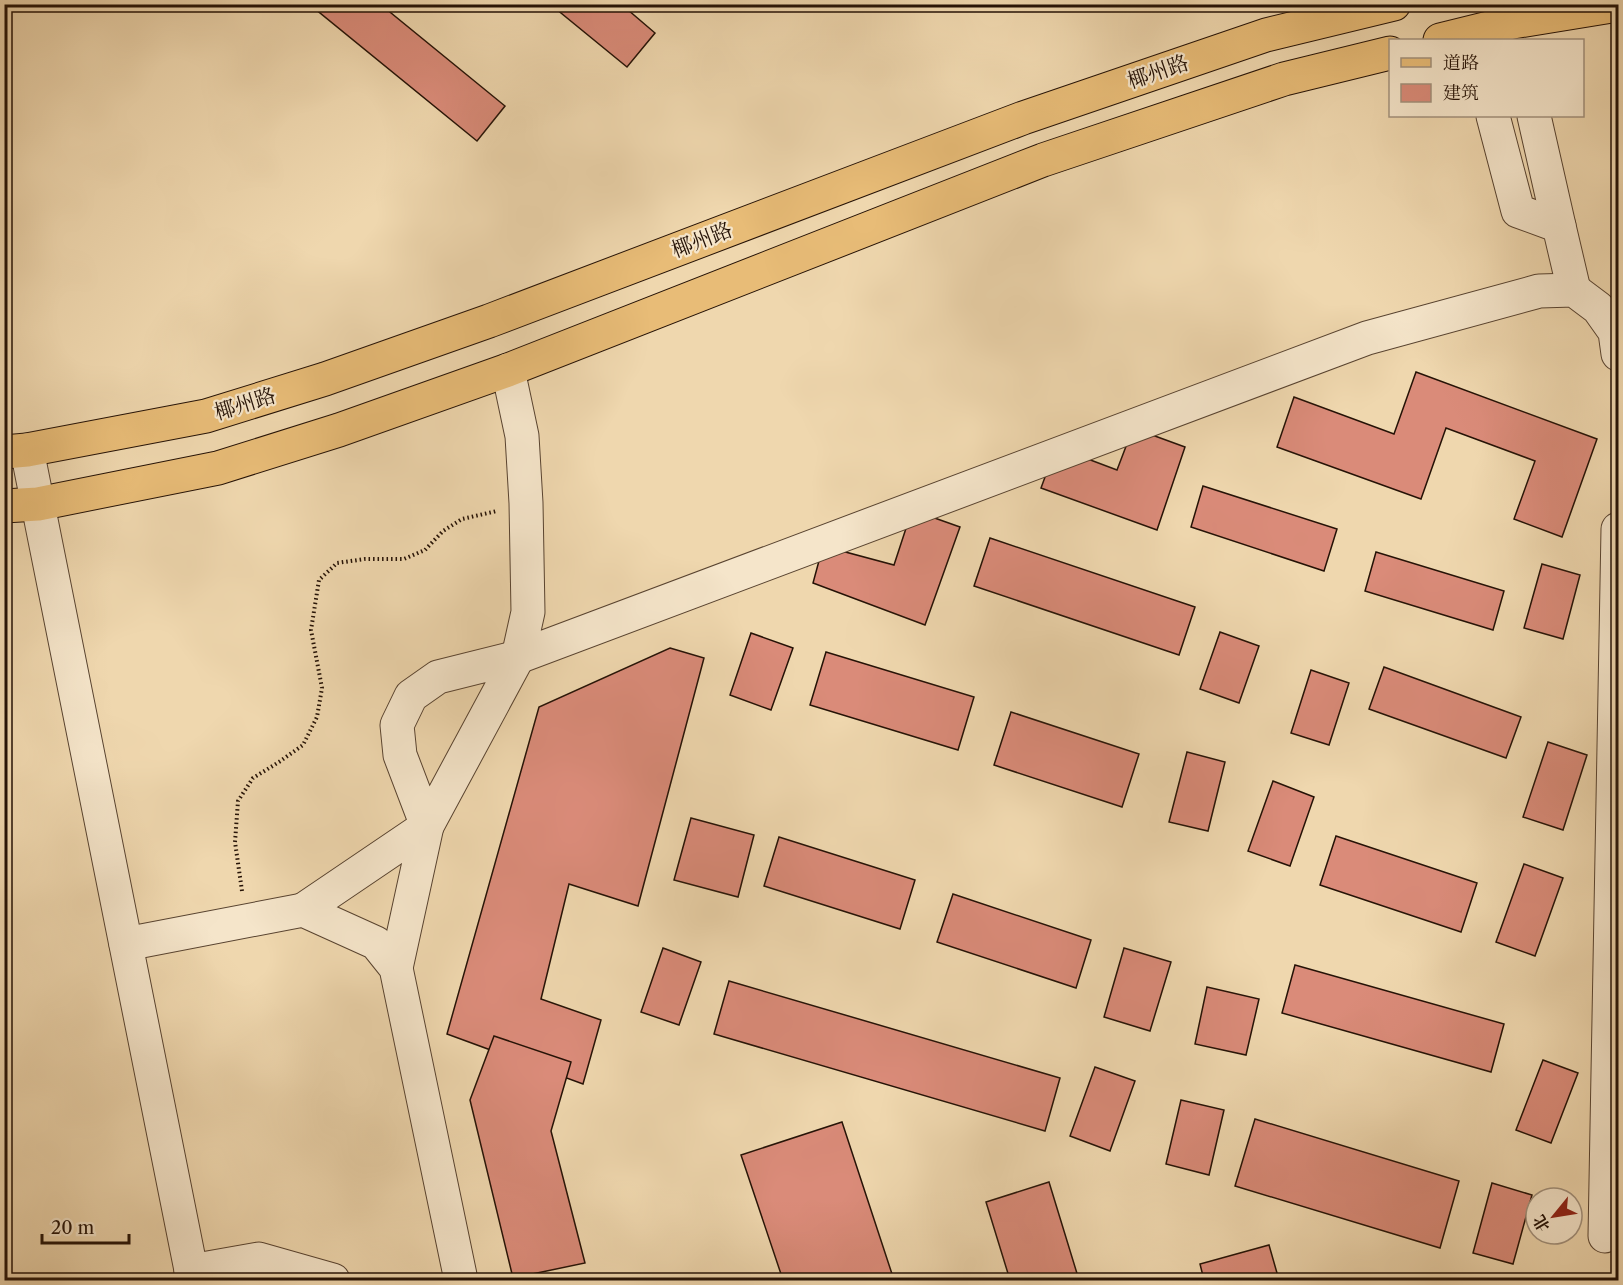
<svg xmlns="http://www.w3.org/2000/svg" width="1623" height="1285" font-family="'Libre Caslon Text','Noto Serif SC',serif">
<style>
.building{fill:#da8b79;stroke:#251206;stroke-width:1.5}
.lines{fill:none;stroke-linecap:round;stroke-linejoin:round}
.minor-casing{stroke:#584330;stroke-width:35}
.major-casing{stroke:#251206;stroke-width:35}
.path{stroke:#251206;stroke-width:4;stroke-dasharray:1.5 3;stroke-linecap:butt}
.minor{stroke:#f5e5ca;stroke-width:33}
.major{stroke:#e8bc77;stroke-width:33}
.labels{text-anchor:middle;stroke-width:4.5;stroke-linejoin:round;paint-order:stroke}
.street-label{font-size:21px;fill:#251206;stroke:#f5e5ca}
</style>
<rect width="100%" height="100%" fill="#efd7ae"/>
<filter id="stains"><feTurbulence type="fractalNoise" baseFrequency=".00333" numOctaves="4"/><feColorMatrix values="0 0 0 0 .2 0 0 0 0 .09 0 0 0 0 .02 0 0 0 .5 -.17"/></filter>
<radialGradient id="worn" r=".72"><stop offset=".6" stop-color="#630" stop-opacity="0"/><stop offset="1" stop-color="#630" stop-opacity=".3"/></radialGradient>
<g class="building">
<polygon points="317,4 380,4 505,106 477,141 314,8"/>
<polygon points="550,4 621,4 655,33 627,67"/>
<polygon points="1416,372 1597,439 1562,537 1514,519 1535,461 1446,428 1421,499 1277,447 1294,397 1394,434"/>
<polygon points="1133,428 1185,447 1157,530 1041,488 1056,447 1117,470"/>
<polygon points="1203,486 1337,529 1324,571 1191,527"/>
<polygon points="912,510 960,527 925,625 813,583 823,546 894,565"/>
<polygon points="990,538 1195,607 1179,655 974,586"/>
<polygon points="1376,552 1504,591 1493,630 1365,591"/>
<polygon points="1542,564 1580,575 1563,639 1524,628"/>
<polygon points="1220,632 1259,646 1239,703 1200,689"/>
<polygon points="751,633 793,648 771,710 730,695"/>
<polygon points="670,648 704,658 638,906 569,884 541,999 601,1020 583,1084 447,1034 539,707"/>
<polygon points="826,652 974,697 958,750 810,705"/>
<polygon points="1384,667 1521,717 1506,758 1369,709"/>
<polygon points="1311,670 1349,683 1329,745 1291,733"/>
<polygon points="1011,712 1139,754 1122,807 994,765"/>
<polygon points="1548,742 1587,755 1563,830 1523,817"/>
<polygon points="1187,752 1225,762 1208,831 1169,822"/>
<polygon points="1273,781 1314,797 1290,866 1248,851"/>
<polygon points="691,818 754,835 738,897 674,880"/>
<polygon points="1336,836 1477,883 1461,932 1320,885"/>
<polygon points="779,837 915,880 900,929 764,886"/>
<polygon points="1524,864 1563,878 1535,956 1496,942"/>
<polygon points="953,894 1091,940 1076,988 937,942"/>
<polygon points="663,948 701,962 679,1025 641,1012"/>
<polygon points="1124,948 1171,962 1150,1031 1104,1017"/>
<polygon points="1295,965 1504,1024 1491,1072 1282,1013"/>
<polygon points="729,981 1060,1078 1045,1131 714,1034"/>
<polygon points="1207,987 1259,999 1246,1055 1195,1044"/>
<polygon points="494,1036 571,1062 551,1131 585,1263 513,1278 470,1100"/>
<polygon points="1543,1060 1578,1073 1551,1143 1516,1130"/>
<polygon points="1095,1067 1135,1081 1110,1151 1070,1136"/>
<polygon points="1181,1100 1224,1110 1209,1175 1166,1164"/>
<polygon points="1255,1119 1459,1181 1440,1248 1235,1186"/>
<polygon points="842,1122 894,1280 783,1280 741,1155"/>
<polygon points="1049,1182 1079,1280 1010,1280 986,1202"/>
<polygon points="1492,1183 1532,1195 1513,1264 1473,1253"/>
<polygon points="1269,1245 1279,1280 1204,1280 1200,1264"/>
</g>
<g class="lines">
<g class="minor-casing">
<g id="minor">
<polyline points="1493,116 1518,211 1559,226 1574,290"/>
<polyline points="1534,116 1559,226"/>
<polyline points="508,370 522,436 526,503 528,612 518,657 1367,338 1539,291 1574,290 1598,308 1615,332 1618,354"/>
<polyline points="27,450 193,1280"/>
<polygon points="518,657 427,826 400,755 397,725 411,696 438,677"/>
<polyline points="303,910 427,826 396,968"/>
<polyline points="126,944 303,910 376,943 396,968 461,1280"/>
<polyline points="1605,1236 1618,529"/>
<polyline points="191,1271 259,1259 333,1280"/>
</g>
</g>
<g class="major-casing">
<g id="major">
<polyline points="1440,40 1513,22 1618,5"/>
<polyline points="4,452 27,450 206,416 325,379 489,321 1023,118 1266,35 1394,4"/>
<polyline points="4,506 38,504 218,468 339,430 508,370 1043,160 1284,79 1390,53"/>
</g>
</g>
<polyline class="path" points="242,891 235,842 238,801 253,778 279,762 303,745 317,717 322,688 311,630 319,580 337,563 365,559 404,559 425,550 443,531 462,519 497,511"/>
<use href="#minor" class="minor"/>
<use href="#major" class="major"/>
</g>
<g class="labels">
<g class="street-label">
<text transform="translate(1158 72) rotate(-19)" y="7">椰州路</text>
<text transform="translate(702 240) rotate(-21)" y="7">椰州路</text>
<text transform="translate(245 404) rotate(-17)" y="7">椰州路</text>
</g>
</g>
<rect width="1623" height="1285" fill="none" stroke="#efd7ae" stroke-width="24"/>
<rect x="6" y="6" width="1611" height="1273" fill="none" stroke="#251206" stroke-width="3"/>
<rect x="12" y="12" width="1599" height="1261" fill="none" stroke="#251206" stroke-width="1.5"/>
<rect x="1389" y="39" width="195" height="78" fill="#f5e5ca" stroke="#a2917c" stroke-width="1.5"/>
<rect x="1401" y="58" width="30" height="9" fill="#e8bc77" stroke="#a2917c" stroke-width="1.5"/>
<text x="1443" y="69" font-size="18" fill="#251206">道路</text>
<rect x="1401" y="84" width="30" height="18" fill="#da8b79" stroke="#a2917c" stroke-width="1.5"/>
<text x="1443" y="99" font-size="18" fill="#251206">建筑</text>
<g transform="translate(1554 1216) rotate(240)"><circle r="28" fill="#f5e5ca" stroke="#a2917c" stroke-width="1.5"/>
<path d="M0-4.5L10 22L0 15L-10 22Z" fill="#8f2418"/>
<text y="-9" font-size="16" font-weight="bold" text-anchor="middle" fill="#251206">北</text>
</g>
<path d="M42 1234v9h87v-9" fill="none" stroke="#251206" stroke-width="3"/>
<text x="51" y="1234" font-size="18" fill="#251206" stroke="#f5e5ca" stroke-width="4.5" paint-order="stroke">20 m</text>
<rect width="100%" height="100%" filter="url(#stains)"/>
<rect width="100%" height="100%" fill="url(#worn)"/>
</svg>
